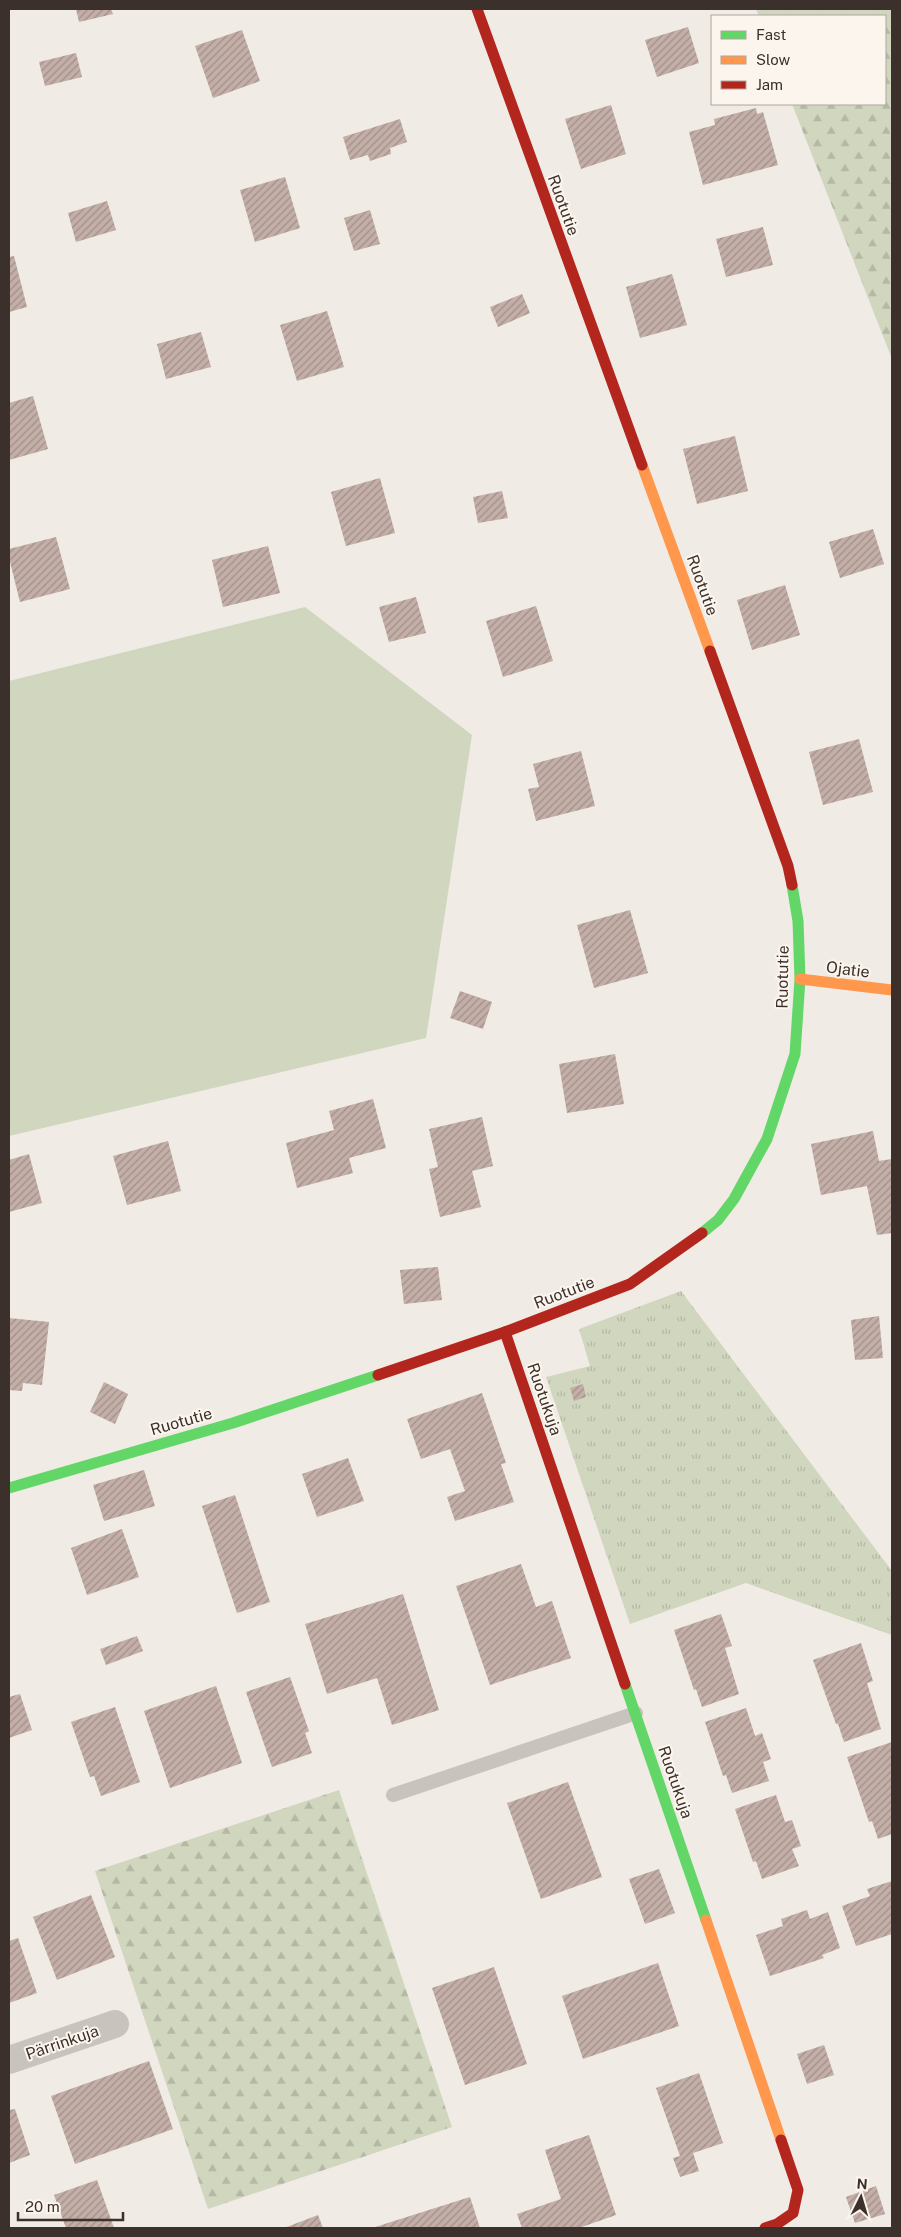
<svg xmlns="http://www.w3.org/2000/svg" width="901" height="2237" font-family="'Public Sans',sans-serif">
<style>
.grass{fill:url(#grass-tufts)}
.forest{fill:url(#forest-firs)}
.park{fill:#d1d6bf}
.building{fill:url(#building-hatch)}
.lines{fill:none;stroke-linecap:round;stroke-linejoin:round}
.lane{stroke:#c9c3be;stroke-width:14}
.street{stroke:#c9c3be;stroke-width:28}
.fast{stroke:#63d668;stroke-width:11}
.slow{stroke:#ff974d;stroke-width:11}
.jam{stroke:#b3261e;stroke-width:11}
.labels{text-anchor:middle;stroke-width:4;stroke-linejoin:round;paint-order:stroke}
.street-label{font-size:16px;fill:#3b302b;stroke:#fbf5ee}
</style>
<defs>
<pattern id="grass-tufts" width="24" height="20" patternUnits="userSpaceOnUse" patternTransform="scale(1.25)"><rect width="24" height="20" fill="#d1d6bf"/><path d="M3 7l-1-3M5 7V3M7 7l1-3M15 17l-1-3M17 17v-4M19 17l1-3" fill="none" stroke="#b4b8a4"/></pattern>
<pattern id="forest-firs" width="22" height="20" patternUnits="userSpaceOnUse" patternTransform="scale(1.25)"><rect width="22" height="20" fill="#d1d6bf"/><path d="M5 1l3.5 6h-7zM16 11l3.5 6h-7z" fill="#b4b8a4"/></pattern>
<pattern id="building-hatch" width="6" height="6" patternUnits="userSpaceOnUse" patternTransform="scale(1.25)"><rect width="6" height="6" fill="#c3afa7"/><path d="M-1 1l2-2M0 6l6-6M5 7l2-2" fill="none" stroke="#a08f88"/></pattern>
</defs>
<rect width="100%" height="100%" fill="#f0ebe5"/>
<polygon class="grass" points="681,1291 892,1571 892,1635 746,1583 630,1624 546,1377 590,1366 579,1329"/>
<g class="forest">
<polygon points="756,9 892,9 892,359 792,104 885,104 885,16 759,16"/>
<polygon points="339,1790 452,2127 208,2209 95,1871"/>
</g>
<polygon class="park" points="305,607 472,735 426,1038 9,1136 9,681"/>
<g class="building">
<polygon points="76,9 111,9 113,14 79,22"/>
<polygon points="688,27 699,63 657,77 645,40"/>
<polygon points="242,30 260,81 213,98 195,46"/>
<polygon points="76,53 82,77 45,86 39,62"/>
<polygon points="611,105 626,154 581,169 565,119"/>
<polygon points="756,108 757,114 763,112 778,165 703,185 689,132 715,125 714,119"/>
<polygon points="400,119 407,142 390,148 391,154 370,161 368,155 350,160 343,137"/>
<polygon points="285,177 300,228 255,242 240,190"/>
<polygon points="107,201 116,230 76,242 68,213"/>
<polygon points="370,210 380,244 354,251 344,218"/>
<polygon points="763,227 773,265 726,277 716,239"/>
<polygon points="14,256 27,307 9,312 9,257"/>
<polygon points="672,274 687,325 640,338 626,287"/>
<polygon points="522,294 530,313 498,327 490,307"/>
<polygon points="327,311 344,367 297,381 280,325"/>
<polygon points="201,332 211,367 166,379 157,344"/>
<polygon points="33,396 48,449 9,460 9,403"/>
<polygon points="735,436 748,491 697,504 683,449"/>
<polygon points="380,478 395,533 346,546 331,492"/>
<polygon points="502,491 508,518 478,523 473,497"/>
<polygon points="873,529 884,564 840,578 829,542"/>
<polygon points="56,537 70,589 20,602 9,558 9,549"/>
<polygon points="268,546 280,593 223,607 212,560"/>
<polygon points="785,585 800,635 752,650 737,600"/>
<polygon points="416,597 426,633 389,642 379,607"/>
<polygon points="536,606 553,661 503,677 486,621"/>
<polygon points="859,739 873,792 823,805 809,752"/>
<polygon points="581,751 595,806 536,821 528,789 539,787 533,764"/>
<polygon points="630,910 648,973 594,988 577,925"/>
<polygon points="460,991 492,1002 483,1029 450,1018"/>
<polygon points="615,1054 624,1104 567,1113 559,1064"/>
<polygon points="373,1099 386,1148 349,1158 353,1173 297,1188 286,1143 334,1130 329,1111"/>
<polygon points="482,1117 493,1166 472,1171 481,1207 440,1217 429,1169 438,1167 429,1129"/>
<polygon points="873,1131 879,1161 892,1159 892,1233 877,1235 867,1186 821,1195 811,1144"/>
<polygon points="168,1141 181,1191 127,1205 113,1156"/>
<polygon points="29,1154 42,1203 9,1212 9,1160"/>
<polygon points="438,1267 442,1300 404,1304 400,1270"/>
<polygon points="879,1316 883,1358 855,1360 851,1320"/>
<polygon points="9,1318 49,1322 42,1385 23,1383 22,1391 9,1390"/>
<polygon points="104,1382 128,1394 115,1424 90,1412"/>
<polygon points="583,1384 586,1397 574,1401 570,1388"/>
<polygon points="482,1393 506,1463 501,1464 514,1502 455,1521 447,1497 465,1491 450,1449 421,1459 407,1419"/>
<polygon points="348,1458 364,1501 317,1517 302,1474"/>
<polygon points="144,1470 155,1506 104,1521 93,1485"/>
<polygon points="235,1495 270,1602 237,1613 202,1506"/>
<polygon points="122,1529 139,1577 87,1595 71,1548"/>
<polygon points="521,1564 536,1607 552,1601 571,1658 490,1685 456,1586"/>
<polygon points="403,1594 439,1710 392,1725 377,1678 327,1694 305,1624"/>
<polygon points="721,1614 732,1646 725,1648 739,1694 702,1707 696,1689 694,1690 674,1630"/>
<polygon points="137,1636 143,1651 106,1665 100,1649"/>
<polygon points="861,1643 873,1681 867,1683 881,1729 844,1742 838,1724 836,1724 813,1660"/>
<polygon points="290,1677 309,1731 305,1733 312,1753 272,1767 246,1692"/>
<polygon points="216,1686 242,1763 170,1788 144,1711"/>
<polygon points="20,1694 32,1730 9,1738 9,1697"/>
<polygon points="115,1707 140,1782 101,1796 94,1776 90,1777 71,1722"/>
<polygon points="746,1708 755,1736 762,1733 771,1759 763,1762 769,1781 732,1793 726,1775 723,1776 705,1722"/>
<polygon points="892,1742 892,1834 878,1839 872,1821 869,1822 847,1757"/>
<polygon points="568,1782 602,1877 541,1899 507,1803"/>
<polygon points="776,1795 785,1822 792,1820 801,1846 792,1849 799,1866 762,1879 756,1861 753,1862 735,1809"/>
<polygon points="659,1869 675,1913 645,1924 629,1879"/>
<polygon points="892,1881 892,1934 856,1946 842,1906 870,1896 867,1889"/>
<polygon points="91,1895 115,1957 57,1980 33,1917"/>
<polygon points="807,1910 810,1919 828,1912 840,1948 822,1955 824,1958 770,1976 756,1935 783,1926 781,1919"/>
<polygon points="18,1938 37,1993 9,2003 9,1941"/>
<polygon points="658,1963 679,2026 583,2059 562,1996"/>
<polygon points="494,1967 527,2064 465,2085 432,1988"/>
<polygon points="824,2045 834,2075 807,2084 797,2054"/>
<polygon points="149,2061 173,2129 75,2164 51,2096"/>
<polygon points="699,2073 723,2143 693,2153 699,2171 680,2177 673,2158 680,2156 656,2088"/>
<polygon points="15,2109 30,2155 9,2163 9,2110"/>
<polygon points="589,2135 616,2215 579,2228 522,2228 517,2214 561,2199 545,2150"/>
<polygon points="97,2180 114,2228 66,2228 54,2195"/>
<polygon points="876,2186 885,2214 855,2223 846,2197"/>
<polygon points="470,2197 480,2228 372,2228"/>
<polygon points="318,2215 323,2228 284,2228"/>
</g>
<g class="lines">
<polyline class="lane" points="393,1795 636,1713"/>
<polyline class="street" points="9,2060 115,2024"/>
<g class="fast">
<polyline points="702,1233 718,1220 734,1199 767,1139 795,1054 800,979 798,921 792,885"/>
<polyline points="9,1488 233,1423 378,1375"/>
<polyline points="625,1684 706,1920"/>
</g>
<g class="slow">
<polyline points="642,465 710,651"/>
<polyline points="800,979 892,990"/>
<polyline points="706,1920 781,2140"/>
</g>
<g class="jam">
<polyline points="477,9 642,465"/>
<polyline points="710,651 788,866 792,885"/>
<polyline points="505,1332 625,1684"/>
<polyline points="378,1375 505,1332 630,1284 702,1233"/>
<polyline points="765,2228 777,2224 793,2213 798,2190 781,2140"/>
</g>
</g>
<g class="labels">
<g class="street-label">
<text transform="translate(564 205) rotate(70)" y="6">Ruotutie</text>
<text transform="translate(703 585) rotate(70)" y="6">Ruotutie</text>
<text transform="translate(848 969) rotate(7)" y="6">Ojatie</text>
<text transform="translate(782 977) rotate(-89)" y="6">Ruotutie</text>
<text transform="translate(564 1292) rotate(-21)" y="6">Ruotutie</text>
<text transform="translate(545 1399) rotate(71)" y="6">Ruotukuja</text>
<text transform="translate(181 1421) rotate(-16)" y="6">Ruotutie</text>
<text transform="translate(676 1782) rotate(71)" y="6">Ruotukuja</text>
<text transform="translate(62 2042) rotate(-19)" y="6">Pärrinkuja</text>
</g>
</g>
<rect width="901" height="2237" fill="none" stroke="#3b302b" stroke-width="20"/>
<rect x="711" y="15" width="175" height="90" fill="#fbf5ee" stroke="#aea6a0"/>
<rect x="721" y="31" width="25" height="8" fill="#63d668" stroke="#aea6a0"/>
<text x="756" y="40" font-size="15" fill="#3b302b">Fast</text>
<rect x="721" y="56" width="25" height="8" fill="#ff974d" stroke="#aea6a0"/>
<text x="756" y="65" font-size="15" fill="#3b302b">Slow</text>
<rect x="721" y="81" width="25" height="8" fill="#b3261e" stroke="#aea6a0"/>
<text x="756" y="90" font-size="15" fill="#3b302b">Jam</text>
<g transform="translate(861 2197) rotate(5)" stroke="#fbf5ee" stroke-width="4" paint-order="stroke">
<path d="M0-4L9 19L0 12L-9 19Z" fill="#3b302b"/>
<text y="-8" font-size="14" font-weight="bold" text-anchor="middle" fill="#3b302b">N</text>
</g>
<path d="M18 2212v8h105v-8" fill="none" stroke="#3b302b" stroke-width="2.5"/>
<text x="25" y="2212" font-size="15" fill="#3b302b" stroke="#fbf5ee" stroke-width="4" paint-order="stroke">20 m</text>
</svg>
